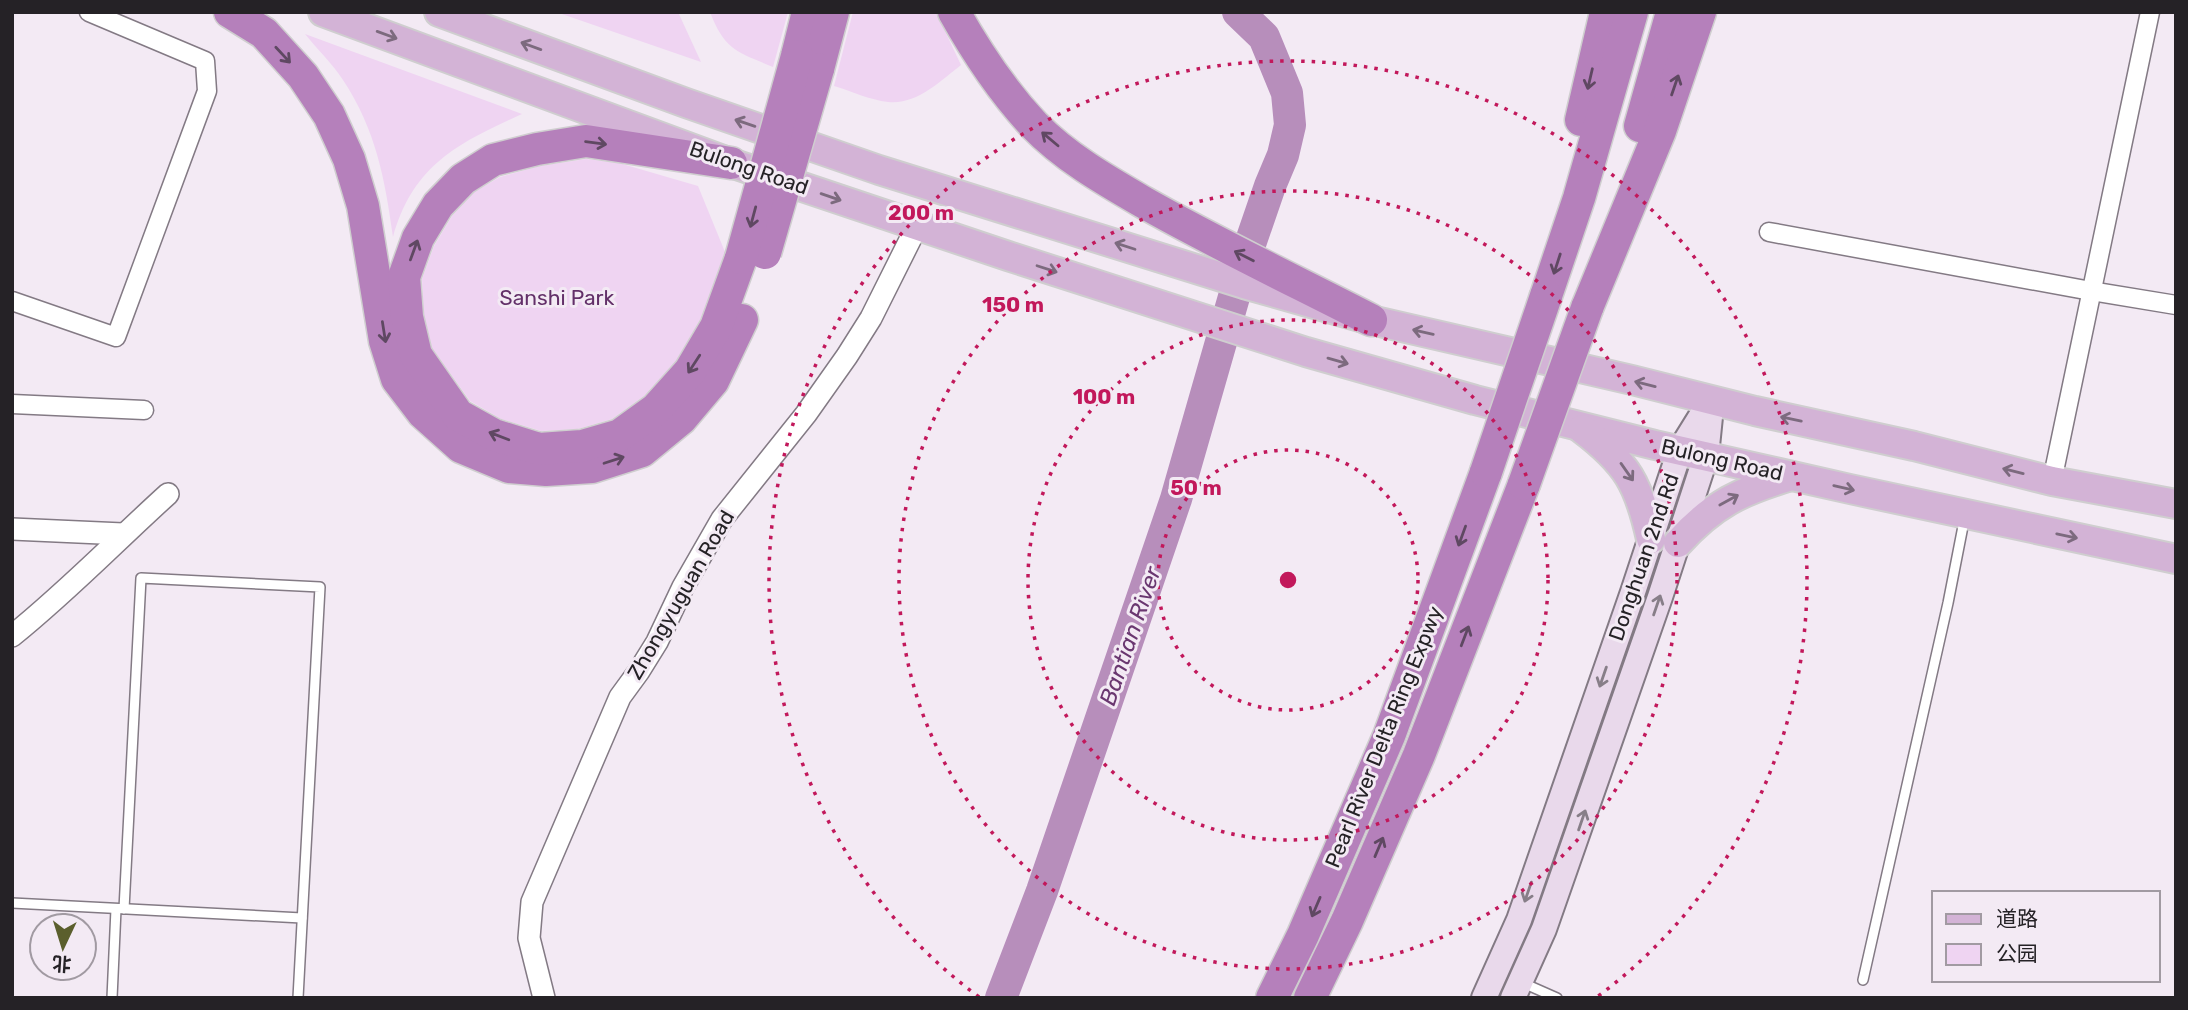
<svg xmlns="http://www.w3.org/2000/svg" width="2188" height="1010" font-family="Rubik,'Noto Sans SC',sans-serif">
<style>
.green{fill:#efd4f2}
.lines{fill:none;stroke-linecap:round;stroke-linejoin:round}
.river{stroke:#b78ebb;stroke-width:32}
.service-casing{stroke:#837a84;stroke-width:12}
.minor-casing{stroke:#837a84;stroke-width:21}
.tertiary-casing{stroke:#837a84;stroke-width:24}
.secondary-casing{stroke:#837a84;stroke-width:28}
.primary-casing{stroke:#cfcecf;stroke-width:32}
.motorway-casing{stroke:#cfcecf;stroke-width:35}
.service{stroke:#fff;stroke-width:9}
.minor{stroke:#fff;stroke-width:18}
.tertiary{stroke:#fff;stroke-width:21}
.secondary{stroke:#e9d9eb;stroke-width:24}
.primary{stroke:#d3b3d6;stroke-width:28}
.motorway{stroke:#b580bb;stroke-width:32}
.motorway-bridge-casing{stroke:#cfcecf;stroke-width:35;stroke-linecap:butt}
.motorway-bridge{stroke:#b580bb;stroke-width:32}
.oneway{stroke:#7c6a7e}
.oneway2{stroke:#5f4862}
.oneway3{stroke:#877e88}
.ring{fill:none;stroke:#c2185b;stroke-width:3.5;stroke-dasharray:3.5 7}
.labels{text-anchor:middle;stroke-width:6;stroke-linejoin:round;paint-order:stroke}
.street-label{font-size:21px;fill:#252226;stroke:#f3eaf4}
.park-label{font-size:21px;fill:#633069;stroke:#f3eaf4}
.water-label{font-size:23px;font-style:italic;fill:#6a3770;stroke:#f3eaf4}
.centre{fill:#c2185b;stroke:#f3eaf4;stroke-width:3.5}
.ring-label{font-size:21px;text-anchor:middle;font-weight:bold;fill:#c2185b;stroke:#f3eaf4;stroke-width:6;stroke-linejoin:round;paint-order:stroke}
</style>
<rect width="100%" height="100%" fill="#f3eaf4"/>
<g class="green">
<polygon points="556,12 678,12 701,62"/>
<path d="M710 12H788L773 67C738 52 725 51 710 12Z"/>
<path d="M853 12H936L961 65C940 81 917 105 888 102 870 100 851 91 834 86Z"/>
<path d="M305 34 522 114C458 143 413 165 393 237 385 179 376 130 343 80 332 63 317 49 305 34Z"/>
<polygon points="586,159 619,163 698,186 725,252 700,320 676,361 644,396 612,419 578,429 541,431 501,419 470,401 432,348 424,315 422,279 434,246 452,216 474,192 500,177 540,166"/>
</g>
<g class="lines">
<g class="river">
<polyline points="1238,12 1264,37 1287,93 1290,125 1283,155 1270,186 1249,247"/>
<polyline points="1001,998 1042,891 1176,499 1242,269"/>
</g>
<g class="service-casing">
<g id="service">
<polyline points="12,903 302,918"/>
<polyline points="124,909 141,578 320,587 298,998"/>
<polyline points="1863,980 1948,603 1965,516"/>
<polyline points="1523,983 1557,998"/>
<polyline points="112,998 116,909"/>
</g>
</g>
<g class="minor-casing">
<g id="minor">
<polyline points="1769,232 2091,291 2176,305"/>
<polyline points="12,301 116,337 207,91 205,61 89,12"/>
<polyline points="12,404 144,410"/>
<polyline points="2052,481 2150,12"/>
</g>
</g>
<g class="tertiary-casing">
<g id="tertiary">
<polyline points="12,529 123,534"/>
<path d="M12 636C67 592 116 541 168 494"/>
<polyline points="544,998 529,938 532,902 620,697 639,671 657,642 683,587 722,519 806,414 847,356 871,318 917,226"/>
</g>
</g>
<g class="secondary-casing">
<g id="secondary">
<polyline points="1484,998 1519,920 1633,592 1680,450 1711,400"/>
<polyline points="1513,998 1544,929 1660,597 1706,456 1711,407"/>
</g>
</g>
<g class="primary-casing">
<g id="primary">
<polyline points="323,12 731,163 1008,256 1306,352 1475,400 1655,445 1850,489 2176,559"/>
<polyline points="439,12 686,103 879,170 1244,284 1371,320 1632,380 1755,411 1914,446 2052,481 2176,504"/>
<path d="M1582 429C1627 463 1639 484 1651 539"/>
<path d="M1678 543C1713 504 1741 491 1791 476"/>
</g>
</g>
<g class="motorway-casing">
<g id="motorway">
<polyline points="230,12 264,33 303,76 329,115 349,159 363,206 385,341 397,379 423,413 461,447 509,467 546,470 592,467 642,451 681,419 713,381 742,320"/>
<path d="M954 12C977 53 1002 91 1034 125 1065 157 1105 180 1143 202 1217 244 1295 281 1371 320"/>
<polyline points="797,56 808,12"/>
<polyline points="818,69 833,12"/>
<polyline points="1581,120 1606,12"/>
<polyline points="1640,126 1672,12"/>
<polyline points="731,163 586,141 537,149 493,160 463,179 438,205 418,238 404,277 407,317 416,355 458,415 494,435 539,449 582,446 620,435 656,409 690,371 716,327 741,258"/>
<polyline points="1546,296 1579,198 1632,12"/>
<polyline points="1587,308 1660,131 1700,12"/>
<polyline points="1272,998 1303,935 1389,736 1486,472"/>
<polyline points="1310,998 1347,921 1419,755 1524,484"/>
</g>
</g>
<use href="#service" class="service"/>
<use href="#minor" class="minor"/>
<use href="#tertiary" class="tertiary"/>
<use href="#secondary" class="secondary"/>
<use href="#primary" class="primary"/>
<use href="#motorway" class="motorway"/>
<g class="motorway-bridge-casing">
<g id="motorway-bridge">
<polyline points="765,253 818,69"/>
<polyline points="741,258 797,56"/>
<polyline points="1486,472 1546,296"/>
<polyline points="1524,484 1587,308"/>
</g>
</g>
<use href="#motorway-bridge" class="motorway-bridge"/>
</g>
<defs><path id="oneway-shaft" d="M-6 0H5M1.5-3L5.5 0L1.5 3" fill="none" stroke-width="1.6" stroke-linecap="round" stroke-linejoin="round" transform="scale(1.75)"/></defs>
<g class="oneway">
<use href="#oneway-shaft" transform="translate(387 35) rotate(20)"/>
<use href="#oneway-shaft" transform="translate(531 46) rotate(-160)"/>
<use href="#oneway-shaft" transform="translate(745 123) rotate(-161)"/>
<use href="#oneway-shaft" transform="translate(831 197) rotate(19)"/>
<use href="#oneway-shaft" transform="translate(1125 246) rotate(-162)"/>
<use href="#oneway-shaft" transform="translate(1047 269) rotate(18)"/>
<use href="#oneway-shaft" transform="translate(1423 332) rotate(-167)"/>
<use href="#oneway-shaft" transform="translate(1338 361) rotate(16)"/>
<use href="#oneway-shaft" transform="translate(1645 384) rotate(-166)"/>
<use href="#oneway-shaft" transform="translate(1791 419) rotate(-168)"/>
<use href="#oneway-shaft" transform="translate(2013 471) rotate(-166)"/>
<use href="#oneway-shaft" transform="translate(1627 472) rotate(55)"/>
<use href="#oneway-shaft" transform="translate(1844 488) rotate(13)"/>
<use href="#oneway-shaft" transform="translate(1729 500) rotate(-29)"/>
<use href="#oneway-shaft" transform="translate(2067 536) rotate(12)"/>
</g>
<g class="oneway2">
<use href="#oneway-shaft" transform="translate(283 55) rotate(47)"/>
<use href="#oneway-shaft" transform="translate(1590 79) rotate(103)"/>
<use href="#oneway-shaft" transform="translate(1675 85) rotate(-71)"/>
<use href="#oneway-shaft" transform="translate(1050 139) rotate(-140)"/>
<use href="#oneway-shaft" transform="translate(596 143) rotate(7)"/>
<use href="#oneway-shaft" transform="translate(753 217) rotate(105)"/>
<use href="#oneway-shaft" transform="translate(414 250) rotate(-70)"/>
<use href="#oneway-shaft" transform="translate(1244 256) rotate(-153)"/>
<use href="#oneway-shaft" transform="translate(1557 264) rotate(108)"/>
<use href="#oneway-shaft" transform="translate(384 332) rotate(81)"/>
<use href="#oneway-shaft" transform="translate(694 364) rotate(123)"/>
<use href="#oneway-shaft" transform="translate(499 436) rotate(-159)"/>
<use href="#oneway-shaft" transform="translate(614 460) rotate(-18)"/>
<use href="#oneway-shaft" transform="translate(1462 536) rotate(110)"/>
<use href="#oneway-shaft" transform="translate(1465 636) rotate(-69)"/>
<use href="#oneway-shaft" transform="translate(1379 847) rotate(-67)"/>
<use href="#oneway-shaft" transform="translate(1316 907) rotate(113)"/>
</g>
<g class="oneway3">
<use href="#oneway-shaft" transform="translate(1657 605) rotate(-71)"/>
<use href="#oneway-shaft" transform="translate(1603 677) rotate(109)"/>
<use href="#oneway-shaft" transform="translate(1582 820) rotate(-71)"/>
<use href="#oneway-shaft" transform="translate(1528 892) rotate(109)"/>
</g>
<g class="ring">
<circle cx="1288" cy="580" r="130"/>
<circle cx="1288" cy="580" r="260"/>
<circle cx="1288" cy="580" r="389"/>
<path d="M979 997A519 519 0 1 1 1597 997"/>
</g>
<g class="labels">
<g class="street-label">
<text transform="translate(749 168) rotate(19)" y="7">Bulong Road</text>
<text transform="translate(1722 460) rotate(13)" y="7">Bulong Road</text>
<text transform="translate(1644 557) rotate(-71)" y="7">Donghuan 2nd Rd</text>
<text transform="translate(681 595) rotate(-60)" y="7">Zhongyuguan Road</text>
<text transform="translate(1384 737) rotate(-68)" y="7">Pearl River Delta Ring Expwy</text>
</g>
<g class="park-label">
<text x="557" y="305">Sanshi Park</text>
</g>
<g class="water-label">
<text transform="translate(1130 636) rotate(-71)" y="8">Bantian River</text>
</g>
</g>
<circle cx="1288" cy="580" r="10" class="centre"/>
<g class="ring-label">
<text x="921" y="220">200 m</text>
<text x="1013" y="312">150 m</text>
<text x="1104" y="404">100 m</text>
<text x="1196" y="495">50 m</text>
</g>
<rect width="2188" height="1010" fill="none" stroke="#252226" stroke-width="28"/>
<rect x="1932" y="891" width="228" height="91" fill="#f3eaf4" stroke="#a19aa2" stroke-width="2"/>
<rect x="1946" y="914" width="35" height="10" fill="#d3b3d6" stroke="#a19aa2" stroke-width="2"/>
<text x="1996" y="926" font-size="21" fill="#252226">道路</text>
<rect x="1946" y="944" width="35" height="21" fill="#efd4f2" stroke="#a19aa2" stroke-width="2"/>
<text x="1996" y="961" font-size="21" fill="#252226">公园</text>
<g transform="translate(63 947) rotate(184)"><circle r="33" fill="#f3eaf4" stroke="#a19aa2" stroke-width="2"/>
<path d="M0-5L12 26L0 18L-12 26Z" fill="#5b5f2d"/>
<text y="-10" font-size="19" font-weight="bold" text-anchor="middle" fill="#252226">北</text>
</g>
</svg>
